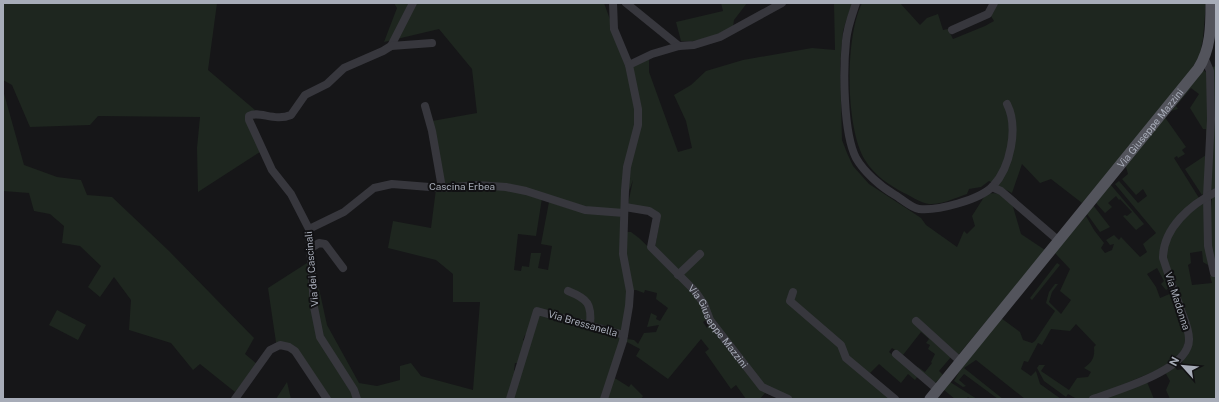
<svg xmlns="http://www.w3.org/2000/svg" width="1219" height="402" font-family="'Public Sans',sans-serif">
<style>
.green{fill:#1e261f}
.lines{fill:none;stroke-linecap:round;stroke-linejoin:round}
.minor{stroke:#37373d;stroke-width:8}
.major{stroke:#53545c;stroke-width:11}
.labels{text-anchor:middle;stroke-width:4;stroke-linejoin:round;paint-order:stroke}
.street-label{font-size:10px;fill:#a7acb8;stroke:#111113}
</style>
<rect width="100%" height="100%" fill="#161618"/>
<g class="green">
<polygon points="3,3 217,3 208,70 255,110 246,116 260,152 198,192 197,148 200,117 98,116 90,125 30,127 12,85 3,80"/>
<path d="M394 3H604L627 66 649 58V72L678 152 692 148 686 121 674 95 691 85 706 71 743 60 812 48 835 50 834 3H852L843 31 840 64 842 140 847 153 853 166 869 184 909 210 921 218 926 225 957 247 964 231 967 234 975 226 972 216 986 194C997 192 1001 194 1011 200L1021 234 1045 250 955 359 951 357 939 371 943 375 935 383 929 380 917 369 918 367 925 372 932 363 931 362 935 354 928 349 930 345 926 343 929 339 921 332 903 355 892 348 889 352 918 376 915 380 908 374 901 383 879 364 866 377 892 399H782L765 393 760 399H746L736 385 731 389 705 352 709 349 701 339 668 379 636 356 640 349 627 342V339L634 340 638 344 644 333 656 332 659 325 647 327 651 313 657 316 656 319 660 321 668 308 656 299 657 293 645 290 644 293 636 290H631L625 264V232H631L639 238C664 263 695 286 708 319L703 322 707 328 711 321 705 303 655 247 660 220 647 213 627 209 633 180 620 216 621 256 626 288V311L623 330 620 332 594 324 592 320H589L585 322 536 308 528 333 525 335 523 340 526 342 520 363H515L514 370 516 373 509 399H325C316 381 301 358 283 347L277 349 268 288 307 263 314 266 327 325 359 383 377 386 400 380V366L411 363 421 376 473 390 480 302H453V274L436 260 388 248 393 221 431 228 436 189 479 186 499 188 542 198 536 236 518 234 514 270 521 271 522 266 529 267 531 253H541L538 268 548 270 552 246 541 244 549 202 577 211 574 205 519 187 489 182 444 186 432 121 477 113 472 69 439 29 384 42 397 8Z"/>
<path d="M721 3H747L734 20 733 27C716 35 700 43 681 41L676 22 723 11Z"/>
<path d="M862 3H900L920 25 927 18 938 14 943 30 948 29 953 39 985 26 994 21 991 16 998 3H1206L1203 38 1200 54 1186 80 1082 203 1051 179 1040 183 1022 164 1012 193 989 181 981 187 969 189 967 194C955 198 941 205 929 204 920 203 911 196 904 193 889 185 874 175 865 160 845 128 845 37 862 3Z"/>
<polygon points="1216,66 1216,188 1210,191 1210,68"/>
<polygon points="1203,70 1207,73 1208,155 1204,193 1202,195 1185,169 1206,155 1206,129 1203,129 1190,108 1199,94 1191,88 1176,106 1178,109 1171,111"/>
<polygon points="3,90 24,165 57,177 81,180 87,195 112,197 169,251 254,338 245,354 257,364 235,392 200,364 193,370 171,343 129,330 131,300 114,277 100,297 88,287 101,266 80,246 62,243 64,226 50,214 34,211 29,193 3,191"/>
<path d="M1164 116 1186 147 1182 150 1185 154 1178 158 1177 156 1174 158 1199 198 1164 238 1169 288 1166 290 1161 284 1164 281 1157 268 1147 274 1156 287 1160 298 1172 293 1186 330 1184 350 1162 368 1089 399H1077L1068 394 1066 397 1044 381 1037 368 1039 365H1045L1041 371 1069 390 1077 378 1088 377 1091 372 1084 368C1092 362 1095 358 1094 347L1096 345 1076 324 1070 331 1051 329 1042 345 1038 343 1028 362 1024 361 1021 369 1031 376 1036 371 1040 384 1061 399H1025L976 360 964 368 1003 399H998L964 374 959 380 966 386 963 387 954 381 963 365 1001 318 1020 332 1023 340 1032 343 1035 341 1055 311 1046 303 1049 292 1055 284H1058L1052 292 1049 302 1061 314 1071 300 1060 291 1070 269 1054 252 1086 216 1094 230 1104 243 1101 248 1105 253 1112 250 1114 244 1110 245 1106 240 1114 235 1119 240 1121 237 1140 257 1147 252 1143 244 1156 233 1115 184 1119 181 1138 203 1147 196 1143 189 1136 195 1122 179 1128 174 1125 163Z"/>
<polygon points="1110,184 1144,224 1136,230 1123,216 1125,215 1127,216 1132,212 1120,199 1119,200 1116,196 1108,203 1112,207 1105,213 1096,203"/>
<path d="M1216 195V399H1170L1166 390 1170 381 1165 372 1174 366 1177 370 1183 369 1182 360 1190 347 1165 257C1166 231 1187 215 1205 201L1208 265 1203 262 1202 251 1190 253 1191 263 1188 265 1192 285 1212 283 1210 276H1214C1210 250 1209 224 1212 198Z"/>
<polygon points="1093,205 1110,227 1100,232 1087,214"/>
<polygon points="1057,263 1060,265 1032,300 1030,298"/>
<polygon points="57,310 86,325 78,340 49,325"/>
<polygon points="538,313 622,338 601,399 513,399"/>
<polygon points="613,377 629,387 631,384 643,396 641,399 609,399 606,397"/>
<polygon points="287,382 291,399 276,399"/>
<polygon points="950,382 977,399 971,399 968,397 966,399 955,399 944,390 944,388"/>
<polygon points="1147,382 1154,399 1098,399"/>
</g>
<g class="lines">
<g class="minor">
<polyline points="613,3 614,29 629,65"/>
<polyline points="626,3 679,46"/>
<path d="M856 3C852 15 847 28 846 41 843 70 843 132 856 158 864 172 881 187 895 195 902 199 911 208 919 209 937 211 980 200 993 186 1010 168 1019 128 1007 104"/>
<polyline points="952,30 988,14 994,3"/>
<polyline points="391,46 413,3"/>
<polyline points="1205,59 1210,71 1211,119 1207,196 1208,246 1214,273"/>
<polyline points="425,106 432,131 442,188"/>
<polyline points="992,187 1001,191 1059,241"/>
<path id="s1" d="M625 207 649 211 657 216 651 247 695 291 704 304 710 320 762 387 788 399"/>
<polyline points="309,229 344,212 374,188 392,184 442,188 477,185 506,187 526,191 585,210 624,213"/>
<polyline points="311,248 319,243 325,244 343,268"/>
<polyline points="678,275 700,254"/>
<path d="M568 291C588 299 592 304 590 325"/>
<polyline points="793,292 790,301 841,345 846,358 895,399"/>
<polyline points="916,321 960,361"/>
<polyline points="896,354 938,390"/>
<polyline points="235,399 270,350 280,345 289,347 295,351 327,399"/>
<path d="M357 399 354 390 320 337 314 307 309 229 291 194 272 170 249 120V116C259 110 274 122 291 115L305 95 327 84 344 68 383 51 391 46 432 43"/>
<polyline points="510,399 537,311 624,335"/>
<polyline points="604,399 623,341 629,306 630,291 623,254 625,190 627,167 638,125 638,109 629,65 652,54 679,46 694,45 720,37 782,3"/>
<path d="M1093 399C1117 390 1190 370 1189 339 1189 327 1182 315 1179 304 1173 289 1168 273 1163 258 1163 228 1191 204 1216 192"/>
</g>
<path class="major" id="s2" d="M930 399 1198 69C1211 49 1211 26 1211 3"/>
</g>
<g class="labels">
<g class="street-label">
<text dy="4" stroke="none"><textPath href="#s2" startOffset="349">Via Giuseppe Mazzini</textPath></text>
<text x="462" y="190">Cascina Erbea</text>
<text transform="translate(311 269) rotate(-95)" y="4">Via dei Cascinali</text>
<text transform="translate(1178 301) rotate(72)" y="4">Via Madonna</text>
<text transform="translate(583 323) rotate(16)" y="4">Via Bressanella</text>
<text dy="4" stroke="none"><textPath href="#s1" startOffset="170">Via Giuseppe Mazzini</textPath></text>
</g>
</g>
<rect width="1219" height="402" fill="none" stroke="#a7acb8" stroke-width="8"/>
<g transform="translate(1183 366) rotate(297)" stroke="#111113" stroke-width="3" paint-order="stroke">
<path d="M0-3L7 15L0 10L-7 15Z" fill="#a7acb8"/>
<text y="-6" font-size="11" font-weight="bold" text-anchor="middle" fill="#a7acb8">N</text>
</g>
</svg>
